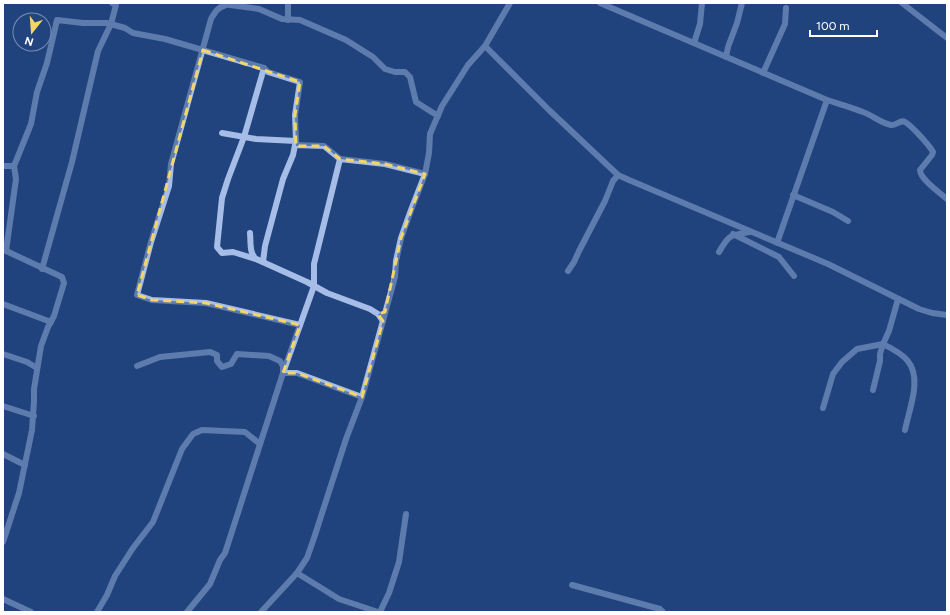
<svg xmlns="http://www.w3.org/2000/svg" width="950" height="615" font-family="Figtree,sans-serif">
<style>
.lines{fill:none;stroke-linecap:round;stroke-linejoin:round}
.minor{stroke:#a6bee7;stroke-width:6}
.marked{fill:none;stroke:#f3d568;stroke-width:3;stroke-dasharray:8 5;stroke-linejoin:round}
</style>
<rect width="100%" height="100%" fill="#21437e"/>
<g class="lines">
<g class="minor">
<path d="M225 3 226 5C218 7 215 12 211 19L171 164 169 186 151 242 137 295 152 300 206 303 300 325"/>
<polyline points="600,3 827,100 777,243"/>
<polyline points="902,3 947,38"/>
<polyline points="223,4 259,9 282,19 300,20 346,40 373,57 385,69 395,72 405,72 410,77 416,102 438,116"/>
<polyline points="288,20 288,3"/>
<polyline points="694,43 700,24 702,3"/>
<polyline points="485,46 549,110 618,175 629,180 828,264 919,309 932,313 947,315"/>
<polyline points="726,57 728,47 737,23 742,3"/>
<polyline points="763,73 785,24 786,8"/>
<path d="M827 100C839 104 851 107 863 112 872 115 881 123 891 125 897 126 900 119 905 122 912 126 930 146 933 152L932 155 920 170C920 179 940 193 947 199"/>
<polyline points="222,133 256,139 296,141 295,144"/>
<polyline points="3,166 14,166"/>
<polyline points="793,195 833,212 848,221"/>
<path d="M250 233C251 242 249 253 256 259L307 282 327 293 370 309 378 314 383 321"/>
<polyline points="733,234 779,257 794,276"/>
<polyline points="6,251 16,179 14,166 31,124 37,92 47,63 57,20 83,23 107,23 125,28 133,33 165,39 264,68 268,72 300,82 295,115 296,141"/>
<path d="M719 252C729 234 731 235 750 232"/>
<polyline points="259,260 233,252 222,253 217,247 222,198 228,179 244,137 264,68"/>
<polyline points="263,262 265,246 283,179 293,155 295,145 324,146 340,159"/>
<polyline points="42,269 72,162 98,51 111,24 116,5 112,3"/>
<polyline points="568,271 574,262 579,251 605,201 613,181 618,175"/>
<polyline points="3,304 51,322"/>
<polyline points="3,354 27,362 37,368"/>
<polyline points="137,366 160,357 210,352 217,355 217,361 222,367 231,364 237,354 269,356 280,361 283,366 283,373 297,373 362,397"/>
<path d="M873 390 880 361V354L883 344C891 348 900 352 907 360 923 378 909 409 905 430"/>
<polyline points="3,406 34,416"/>
<polyline points="823,408 833,374 842,362 857,349 883,344 889,331 898,299"/>
<polyline points="3,454 25,465"/>
<polyline points="3,542 19,493 32,430 34,401 34,389 41,346 48,327 54,316 64,283 62,277 4,250"/>
<polyline points="297,573 307,558 314,538 346,439 362,397 395,277 396,261 401,238 411,210 425,174 429,153 430,134 442,106 468,65 485,46 510,3"/>
<polyline points="572,585 660,609 663,612"/>
<polyline points="3,599 31,612"/>
<polyline points="97,612 107,595 115,576 133,548 153,522 182,449 193,434 202,430 245,432 260,444"/>
<polyline points="187,612 210,584 220,560 225,553 283,373 314,286 314,264 340,159 385,164 425,174"/>
<polyline points="261,612 297,573 339,599 378,612"/>
<polyline points="380,612 389,593 399,562 406,514"/>
</g>
</g>
<path d="M0 0H950V615H0ZM203 50 300 82 295 115 296 146H324L340 159 385 164 425 174 401 238 385 312 378 314 383 321 362 397 297 373H283L300 325 206 303 152 300 137 295Z" fill="#21437e" fill-opacity=".55" fill-rule="evenodd"/>
<path class="marked" d="M203 50 300 82 295 115 296 146H324L340 159 385 164 425 174 401 238 385 312 378 314 383 321 362 397 297 373H283L300 325 206 303 152 300 137 295Z"/>
<rect width="950" height="615" fill="none" stroke="#ffffff" stroke-width="8"/>
<g transform="translate(32 32) rotate(197)"><circle r="19" fill="#21437e" stroke="#7a8eb2"/>
<path d="M0-3L7 15L0 10L-7 15Z" fill="#f3d568"/>
<text y="-6" font-size="11" font-weight="bold" text-anchor="middle" fill="#ffffff">N</text>
</g>
<path d="M810 30v6h67v-6" fill="none" stroke="#ffffff" stroke-width="2"/>
<text x="816" y="30" font-size="12" fill="#ffffff" stroke="#21437e" stroke-width="3" paint-order="stroke">100 m</text>
</svg>
